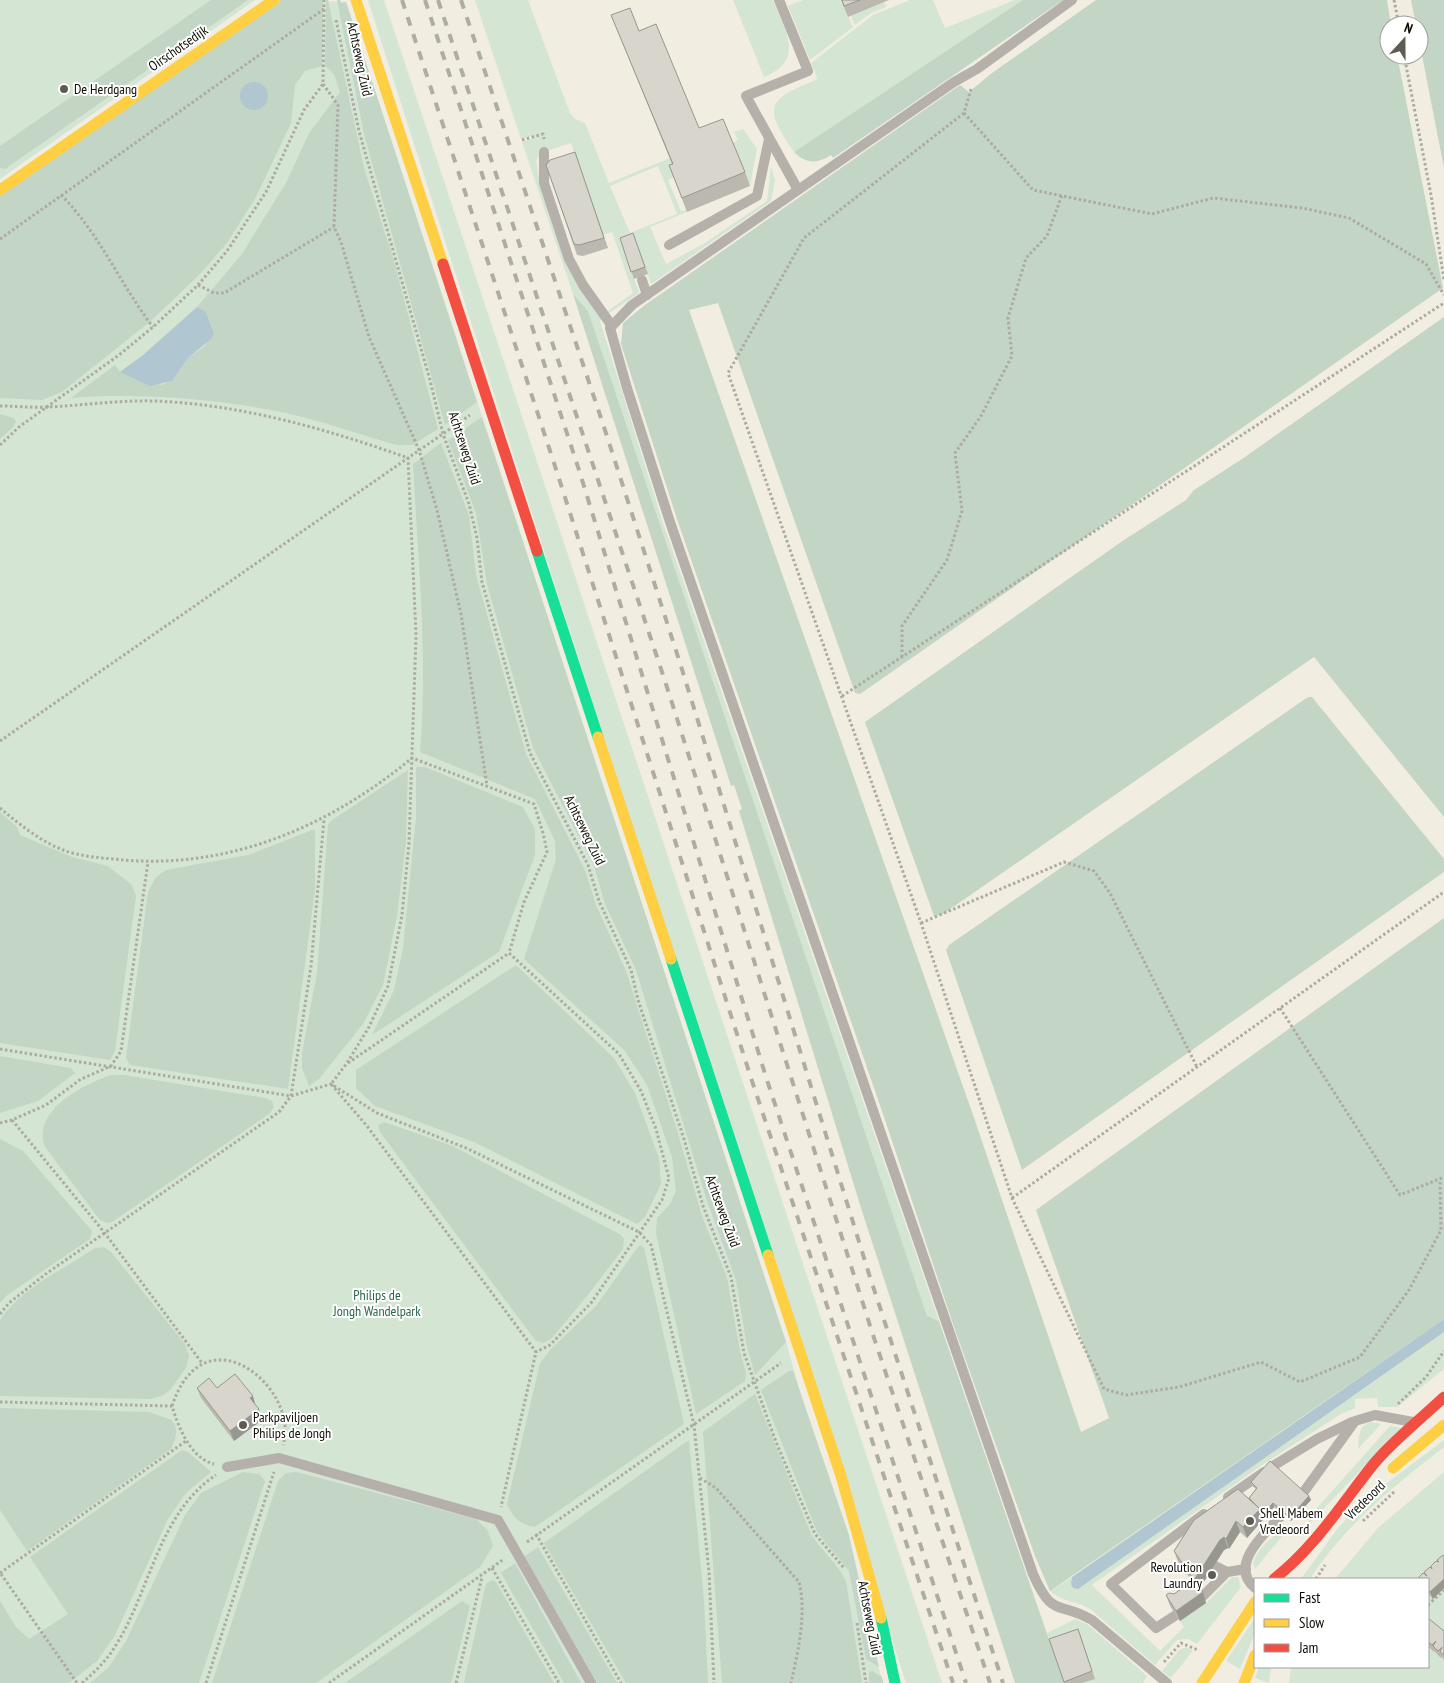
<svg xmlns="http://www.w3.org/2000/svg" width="1444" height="1683" font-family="'PT Sans Narrow',sans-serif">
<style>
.green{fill:#d4e5d4;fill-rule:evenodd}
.forest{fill:#c3d5c4}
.water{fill:#b0c7d1}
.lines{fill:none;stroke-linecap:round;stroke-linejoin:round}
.path{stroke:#adaaa3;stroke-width:3;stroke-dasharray:2.5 2.5;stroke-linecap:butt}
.lane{stroke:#b5b0aa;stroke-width:10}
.fast{stroke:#16e098;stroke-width:11}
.slow{stroke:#ffcf43;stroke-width:11}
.jam{stroke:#f24e42;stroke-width:11}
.rail{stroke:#afaca5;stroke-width:4;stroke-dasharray:9 9;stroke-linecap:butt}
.wall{fill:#bab8af}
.shaded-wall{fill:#97968f}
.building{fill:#d8d6cc;stroke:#97968f}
.poi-dot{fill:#5d5b52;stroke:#fff;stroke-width:2}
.labels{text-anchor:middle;stroke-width:4;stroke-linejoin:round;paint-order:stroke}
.street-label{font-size:14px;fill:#0e0c05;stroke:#fff}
.poi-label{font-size:14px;fill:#0e0c05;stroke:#fff;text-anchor:start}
.park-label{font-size:14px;fill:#2b6548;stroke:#fff}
</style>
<rect width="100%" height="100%" fill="#f1eee1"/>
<g class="green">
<polygon points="0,0 255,0 0,179"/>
<polygon points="308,0 346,2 786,1342 883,1683 0,1683 0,229"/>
<polygon points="368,0 384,0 942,1683 906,1683"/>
<path d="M475 0H528L570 113 575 119 585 123 609 183 670 158 677 176 668 180 681 211 686 210 687 212 650 227 666 264 703 244 767 201 771 167 775 180 771 201 651 284 636 240 623 245 639 293 609 313 608 311 633 293 612 232 602 235 571 143 541 153 536 160 540 185 571 273 602 319 600 321 663 523 939 1321 927 1316 588 311 573 294 522 142 534 138V135L521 139ZM658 166 677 214 630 233 610 186Z"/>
<path d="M733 0H773C785 30 806 60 764 77Z"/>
<polygon points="803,0 841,0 853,27 810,60 788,6"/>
<path d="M910 0H933L945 28 1015 0H1023L794 152C763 107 766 100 816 80L817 77 811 63 873 15Z"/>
<polygon points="884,2 886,7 871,13 855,25 851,16"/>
<polygon points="743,129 757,149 750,186 732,143 738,140 734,132"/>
<path d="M1444 1332V1369L1397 1407H1378L1377 1398 1355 1399V1408L1341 1414 1265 1463 1092 1585 1160 1651 1184 1627 1180 1621 1206 1603 1232 1577H1238L1241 1587 1197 1644 1188 1639 1177 1640 1155 1665 1090 1609C1077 1601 1062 1602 1050 1591L1072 1577 1071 1581 1083 1585Z"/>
<path d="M1371 1422 1381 1424 1358 1449C1359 1438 1358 1425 1371 1422Z"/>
<polygon points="1390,1426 1401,1428 1310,1523 1308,1518"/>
<path d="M1444 1440V1447C1394 1486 1345 1525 1310 1579H1301L1338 1528 1367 1498Z"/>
<polygon points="1444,1472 1444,1683 1289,1683 1291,1667 1428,1667 1428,1579 1335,1579 1378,1528"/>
<path d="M1288 1525 1290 1527 1255 1569 1253 1564C1258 1545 1274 1537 1288 1525Z"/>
<polygon points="1255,1618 1255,1633 1240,1669 1226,1661"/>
<polygon points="1075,1619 1087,1624 1147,1676 1143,1683 1082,1683 1052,1646 1047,1633"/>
<polygon points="1186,1647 1193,1651 1171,1678 1162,1671 1179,1650"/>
<polygon points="1259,1667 1271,1667 1269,1683 1255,1678"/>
</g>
<g class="forest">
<polygon points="211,0 248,0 5,169 0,168 0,146"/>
<polygon points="281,0 323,0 322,66 305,71 295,85 291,123 256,197 227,243 202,272 152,320 62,392 42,400 0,398 0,196"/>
<path d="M326 0H328L364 168 394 261 438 429 412 445H397C357 434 317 419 276 411 209 398 139 393 71 398L115 365 120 372 161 385 172 381 188 358 205 346 214 332 206 312 197 307 242 254 287 181 309 133 340 92 334 74 325 66Z"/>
<polygon points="337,0 340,0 341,3 346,2 477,402 445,425 364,134"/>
<path d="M1023 0H1063L833 158 831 155C817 164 806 164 794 152Z"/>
<polygon points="1096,0 1387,0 1391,25 1389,25 1389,55 1397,55 1443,288 860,694 855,693 718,303 689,310 972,1112 1081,1432 1109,1418 1036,1210 1444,918 1444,1319 1050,1591 1035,1556 954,1327 882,1111 677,519 621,344 623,323 645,305 960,85 969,92 992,73"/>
<polygon points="1411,0 1444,0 1444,168 1419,40 1419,25 1416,25"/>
<polygon points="573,294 588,311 927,1316 939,1321 1064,1683 1015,1683 861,1208 739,811 742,809 734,785 731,786"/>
<polygon points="1444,317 1444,817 1314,657 943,914 934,916 865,722 1121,542 1186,500 1194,490 1242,459"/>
<polygon points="0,414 14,418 16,422 13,427 0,439"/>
<polygon points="482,417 786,1342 755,1375 747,1347 736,1280 708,1204 636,970 605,904 594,866 533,748 487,584 476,513 448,440"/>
<path d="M441 443 469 515 476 575 526 754 585 870 596 905 626 971 676 1127 703 1219 727 1277 740 1351 746 1374 745 1381 696 1414 656 1233 657 1218 670 1204 676 1191 672 1157 647 1085 624 1050 524 959 556 859 555 841 535 799 420 752C428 657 418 560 413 464Z"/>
<polygon points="1308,697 1312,697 1444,859 1444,872 1022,1170 946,950 949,945"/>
<polygon points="416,767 425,767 523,807 535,829 535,855 499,952 372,1035 394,990 403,948 416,817"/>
<polygon points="408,770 406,842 397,916 383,985 363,1024 319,1079 309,1086 302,1068 302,1053 317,973 328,825 332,820"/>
<polygon points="0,812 17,827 20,835 72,857 108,866 132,885 136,896 115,1051 110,1060 0,1043"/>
<polygon points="312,830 315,830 315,890 288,1089 130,1065 126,1058 148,892 156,877 166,870 248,855"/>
<polygon points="516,965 614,1058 635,1093 659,1158 661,1184 645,1217 637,1224 474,1142 375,1106 356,1088 356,1070"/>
<polygon points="0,1056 71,1068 75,1073 38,1101 0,1113"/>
<path d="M111 1075H124L265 1098 272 1101 274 1107 269 1114 112 1222 107 1223 100 1220 45 1147C31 1111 82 1085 111 1075Z"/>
<polygon points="384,1122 453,1146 621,1235 624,1239 623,1249 584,1300 551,1339 543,1343 535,1340 380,1132 378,1125"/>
<polygon points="0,1139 23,1151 92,1231 90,1239 6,1296 0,1303"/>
<path d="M641 1245 644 1248 684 1424 535 1527C519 1524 514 1519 507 1504L540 1363 552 1348 596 1306 638 1247Z"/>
<path d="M104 1247 111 1252 185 1344 189 1356 186 1368 170 1390 162 1396 150 1399 0 1396V1320C21 1288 64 1269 95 1248Z"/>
<polygon points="789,1371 793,1371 849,1535 879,1667 866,1659 849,1571 817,1532 761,1390"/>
<path d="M755 1394 811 1534C822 1552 836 1561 846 1581L862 1683H722L703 1432Z"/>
<path d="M0 1408 149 1412 172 1420C179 1431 176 1438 171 1449L27 1551 0 1510Z"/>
<polygon points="689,1440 704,1601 708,1683 626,1683 544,1543"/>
<polygon points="182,1450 188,1452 211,1472 186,1493 168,1519 114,1637 97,1661 69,1683 0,1683 0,1601 16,1627 29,1639 68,1614 30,1557"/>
<polygon points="243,1472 259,1474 265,1481 199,1683 90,1683 108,1668 126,1641 185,1515 201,1493"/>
<polygon points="297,1472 476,1519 488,1531 493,1546 480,1567 316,1683 212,1683 278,1481 286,1473"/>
<polygon points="538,1547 617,1683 597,1683 524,1557"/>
<polygon points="515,1563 581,1683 564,1683 501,1573"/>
<polygon points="492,1580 496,1582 554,1683 464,1683 486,1584"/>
<polygon points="462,1601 470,1606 451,1683 345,1683"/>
<polygon points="872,1671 882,1677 883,1683 869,1683 869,1672"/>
</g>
<g class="water">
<circle cx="254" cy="96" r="14"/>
<polygon points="197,307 206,312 214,333 211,339 188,358 172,381 150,386 120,372 143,355"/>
<polygon points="1444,1319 1444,1332 1078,1589 1073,1588 1071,1584 1072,1577"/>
</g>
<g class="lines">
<g class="path">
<polyline points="1394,0 1399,25"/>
<polyline points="336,20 359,131 430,380 443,434 469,504 477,538 482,582 530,753 588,865 599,901 631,970 638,1000 684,1139 703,1206 731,1277 744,1353 776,1442 815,1534 844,1568"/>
<polyline points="1404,55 1431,195 1444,280"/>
<polyline points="323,84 338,105 334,227 341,242 369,337 419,450 437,510 461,614 487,786"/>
<polyline points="971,89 964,113 1033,190 1152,214 1213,198 1302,208 1349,218 1426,264 1444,295"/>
<polyline points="964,113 804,238 728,373 921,923 1012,1198 1104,1389 1126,1395 1179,1387 1261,1362 1300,1382 1360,1357 1409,1290 1441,1230 1440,1180"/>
<polyline points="522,140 543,134 544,139"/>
<path d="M61 195C100 234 120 284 153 327"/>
<polyline points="0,239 324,9"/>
<polyline points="198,285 214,293 224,293 334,227"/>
<path d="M0 406C16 406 33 408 50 407 85 405 120 400 156 401 243 405 327 429 408 458L416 635 409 843 402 915 388 986 369 1027 347 1063 331 1084 367 1126 536 1352 501 1507"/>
<polyline points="0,445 19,427 119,355 153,327 198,285 227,251 266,192 304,110 323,84 324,0"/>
<polyline points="902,657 902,626 947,560 962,511 955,453 981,416 1012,356 1008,318 1026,258 1047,236 1062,195"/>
<polyline points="842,696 1444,303"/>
<polyline points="0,741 470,415"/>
<path d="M0 808C19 824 40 841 63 850 81 857 104 858 123 860 231 869 330 826 412 758L534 804 543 833 547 852 524 902 509 953 619 1054 641 1091 656 1129 669 1178 662 1200 591 1303 550 1345 536 1352"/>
<polyline points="921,923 1064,862 1094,871 1110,893 1197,1067"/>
<polyline points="1280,1008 1400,1195 1444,1177"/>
<polyline points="0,1049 291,1096 331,1084 377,1113 466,1148 639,1232 651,1245 694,1425 709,1572 714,1683"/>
<polyline points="348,1063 509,953"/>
<polyline points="12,1120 104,1232 202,1363"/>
<polyline points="0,1123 12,1120 46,1105 81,1079 111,1066 121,1051 148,862"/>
<polyline points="1012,1198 1444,892"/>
<polyline points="0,1314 9,1303 47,1273 279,1112 291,1096 311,966 324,819"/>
<path d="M0 1402 172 1406C178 1426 190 1458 214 1464"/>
<polyline points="1398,1404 1426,1377 1444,1351"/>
<path d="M172 1406C205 1307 301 1390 283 1445"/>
<path d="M700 1478 716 1488 799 1582C807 1613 798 1652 791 1683"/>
<polyline points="1363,1521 1395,1491"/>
<polyline points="536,1534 621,1683"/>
<polyline points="527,1542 781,1363"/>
<polyline points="492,1568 559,1683"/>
<polyline points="0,1573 186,1441"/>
<polyline points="1,1574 77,1683"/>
<polyline points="1316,1579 1325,1565"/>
<polyline points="1428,1605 1444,1590"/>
<polyline points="857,1623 866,1683"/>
<polyline points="1164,1662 1181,1643 1198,1650"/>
<path d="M82 1683C97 1670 109 1658 119 1640 151 1586 160 1512 216 1475"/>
<polyline points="206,1683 274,1472"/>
<polyline points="329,1683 504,1559"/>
<polyline points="456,1683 482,1577"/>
</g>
<g class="lane">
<path d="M779 0 808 71 746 96 798 190 632 305 610 328 627 388 670 522 1033 1574C1053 1619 1057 1600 1092 1620L1167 1683"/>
<polyline points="544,152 544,183 569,259 583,285 612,326"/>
<polyline points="798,190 954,82 977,69 1072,0"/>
<polyline points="669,245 757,196 769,139"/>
<polyline points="642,280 647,295"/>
<polyline points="1273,1466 1317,1439 1352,1422"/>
<polyline points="227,1467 279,1458 498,1520 591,1683"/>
<polyline points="1303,1493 1355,1421 1375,1415 1413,1422"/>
<polyline points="1228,1497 1264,1472"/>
<polyline points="1215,1566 1227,1572"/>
<path d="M1255 1588C1227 1565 1267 1531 1283 1514"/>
<polyline points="1202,1597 1227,1572 1246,1569"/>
<polyline points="1176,1615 1156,1628 1111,1584 1204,1514"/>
</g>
<g class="fast">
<polyline points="537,551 598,737"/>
<polyline points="671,959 768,1255"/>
<polyline points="881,1618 895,1683"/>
</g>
<g class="slow">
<polyline points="356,0 443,264"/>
<polyline points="0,190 274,0"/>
<polyline points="598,737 671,959"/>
<polyline points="768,1255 841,1476 881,1618"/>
<polyline points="1393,1468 1444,1425"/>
<polyline points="1202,1683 1255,1602"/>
<polyline points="1244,1683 1255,1655"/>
</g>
<g class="jam">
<polyline points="443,264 537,551"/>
<path d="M1274 1579C1314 1548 1341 1505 1372 1466 1391 1442 1421 1419 1444 1397"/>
</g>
<g class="rail">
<polyline points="402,0 554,463 752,1081 953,1683"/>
<polyline points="425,0 579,470 766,1077 966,1683"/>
<polyline points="438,0 665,681 873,1335 990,1683"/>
<polyline points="461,0 604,427 680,663 869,1274 1003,1683"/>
</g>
</g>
<g class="wall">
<polygon points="841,0 889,0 848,17"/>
<polygon points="611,15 699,128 745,172 750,186 687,212 669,165 672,164"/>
<polygon points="575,152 608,248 583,256 577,255 546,165"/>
<polygon points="633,233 648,274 634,279 620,238"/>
<polygon points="197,1388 256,1406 262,1420 234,1441 201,1398"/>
<polygon points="1251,1482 1309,1496 1311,1500 1291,1521 1274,1507 1247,1538 1240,1532 1229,1549 1228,1548 1224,1550 1200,1588 1206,1603 1180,1621 1170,1606 1166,1595 1174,1594 1192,1581 1178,1562 1174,1551 1249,1498 1256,1489 1252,1486"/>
<polygon points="1444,1556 1444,1588 1433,1599 1428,1593 1428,1579 1418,1579 1418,1578 1425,1575 1424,1572 1432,1569 1438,1562 1437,1560"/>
<polygon points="1428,1618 1444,1631 1444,1660 1442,1657 1441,1658 1436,1653 1435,1651 1434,1652 1428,1646"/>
<polygon points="1078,1629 1095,1679 1082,1683 1064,1683 1049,1639"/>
</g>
<g class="shaded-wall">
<polygon points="253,1396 256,1407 250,1398"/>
<polygon points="259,1409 262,1420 234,1441 230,1431"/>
<polygon points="1309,1496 1311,1500 1291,1521 1290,1517"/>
<polygon points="1273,1503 1274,1507 1247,1538 1243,1527 1260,1509"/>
<polygon points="1236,1521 1240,1532 1229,1549 1226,1539"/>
<polygon points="1224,1537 1228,1548 1224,1550 1198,1591 1194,1580 1220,1540"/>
<polygon points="1444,1579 1444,1588 1433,1599 1430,1592"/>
<polygon points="1203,1592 1206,1603 1180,1621 1176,1611"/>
</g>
<g class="building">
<polygon points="842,0 860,0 844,6"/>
<polygon points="630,8 639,31 656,24 699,128 723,119 745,172 682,198 669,165 673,164 611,15"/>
<polygon points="575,152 604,238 579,245 574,244 546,165 550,160"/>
<polygon points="633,233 645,267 631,272 620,238"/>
<polygon points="235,1374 253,1396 250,1398 259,1409 230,1431 197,1388 209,1378 217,1388"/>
<polygon points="1270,1461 1309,1496 1290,1517 1273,1503 1262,1516 1260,1509 1249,1498 1257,1488 1251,1482"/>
<polygon points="1238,1489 1260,1509 1243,1527 1236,1521 1226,1539 1224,1537 1220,1540 1194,1580 1203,1592 1176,1611 1166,1595 1169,1593 1174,1594 1194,1580 1174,1551 1194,1520"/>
<polygon points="1443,1555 1444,1556 1444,1579 1430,1592 1428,1589 1428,1579 1419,1579 1418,1578 1423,1573 1427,1576 1424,1572 1430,1567 1432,1569 1431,1566 1436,1561 1439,1562 1437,1560"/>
<polygon points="1428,1618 1444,1631 1444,1655 1440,1652 1442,1647 1438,1651 1433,1646 1436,1641 1432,1645 1428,1642"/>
<polygon points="1078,1629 1092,1671 1064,1682 1049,1639"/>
</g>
<g class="poi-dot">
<circle cx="64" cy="89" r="5"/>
<circle cx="243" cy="1425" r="5"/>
<circle cx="1250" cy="1521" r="5"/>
<circle cx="1212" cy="1575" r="5"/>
</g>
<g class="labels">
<g class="street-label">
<text transform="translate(178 48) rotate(-35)" y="5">Oirschotsedijk</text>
<text transform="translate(360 59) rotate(78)" y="5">Achtseweg Zuid</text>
<text transform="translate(465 448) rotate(72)" y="5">Achtseweg Zuid</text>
<text transform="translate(585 830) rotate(64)" y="5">Achtseweg Zuid</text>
<text transform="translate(723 1211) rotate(70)" y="5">Achtseweg Zuid</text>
<text transform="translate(1365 1500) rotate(-44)" y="5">Vredeoord</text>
<text transform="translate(870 1618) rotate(79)" y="5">Achtseweg Zuid</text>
</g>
<g class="poi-label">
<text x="74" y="94">De Herdgang</text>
<text x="253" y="1422">Parkpaviljoen<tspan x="253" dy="16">Philips de Jongh</tspan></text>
<text x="1260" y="1518">Shell Mabem<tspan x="1260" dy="16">Vredeoord</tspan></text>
<text x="1202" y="1572" text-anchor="end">Revolution<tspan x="1202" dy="16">Laundry</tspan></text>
</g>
<g class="park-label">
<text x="377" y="1300">Philips de<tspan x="377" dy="16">Jongh Wandelpark</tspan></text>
</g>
</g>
<rect x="1254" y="1578" width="175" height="90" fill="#ffffff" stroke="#9f9e9b"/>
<rect x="1264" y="1594" width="25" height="8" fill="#16e098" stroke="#9f9e9b"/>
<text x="1299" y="1603" font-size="15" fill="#0e0c05">Fast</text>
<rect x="1264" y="1619" width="25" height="8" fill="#ffcf43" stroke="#9f9e9b"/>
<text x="1299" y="1628" font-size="15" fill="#0e0c05">Slow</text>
<rect x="1264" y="1644" width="25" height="8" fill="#f24e42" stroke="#9f9e9b"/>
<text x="1299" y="1653" font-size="15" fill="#0e0c05">Jam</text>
<g transform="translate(1404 40) rotate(21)"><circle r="24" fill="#ffffff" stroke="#9f9e9b"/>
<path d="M0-4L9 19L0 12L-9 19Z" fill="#5d5b52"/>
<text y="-8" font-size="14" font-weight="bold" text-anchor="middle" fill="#0e0c05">N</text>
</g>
</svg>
